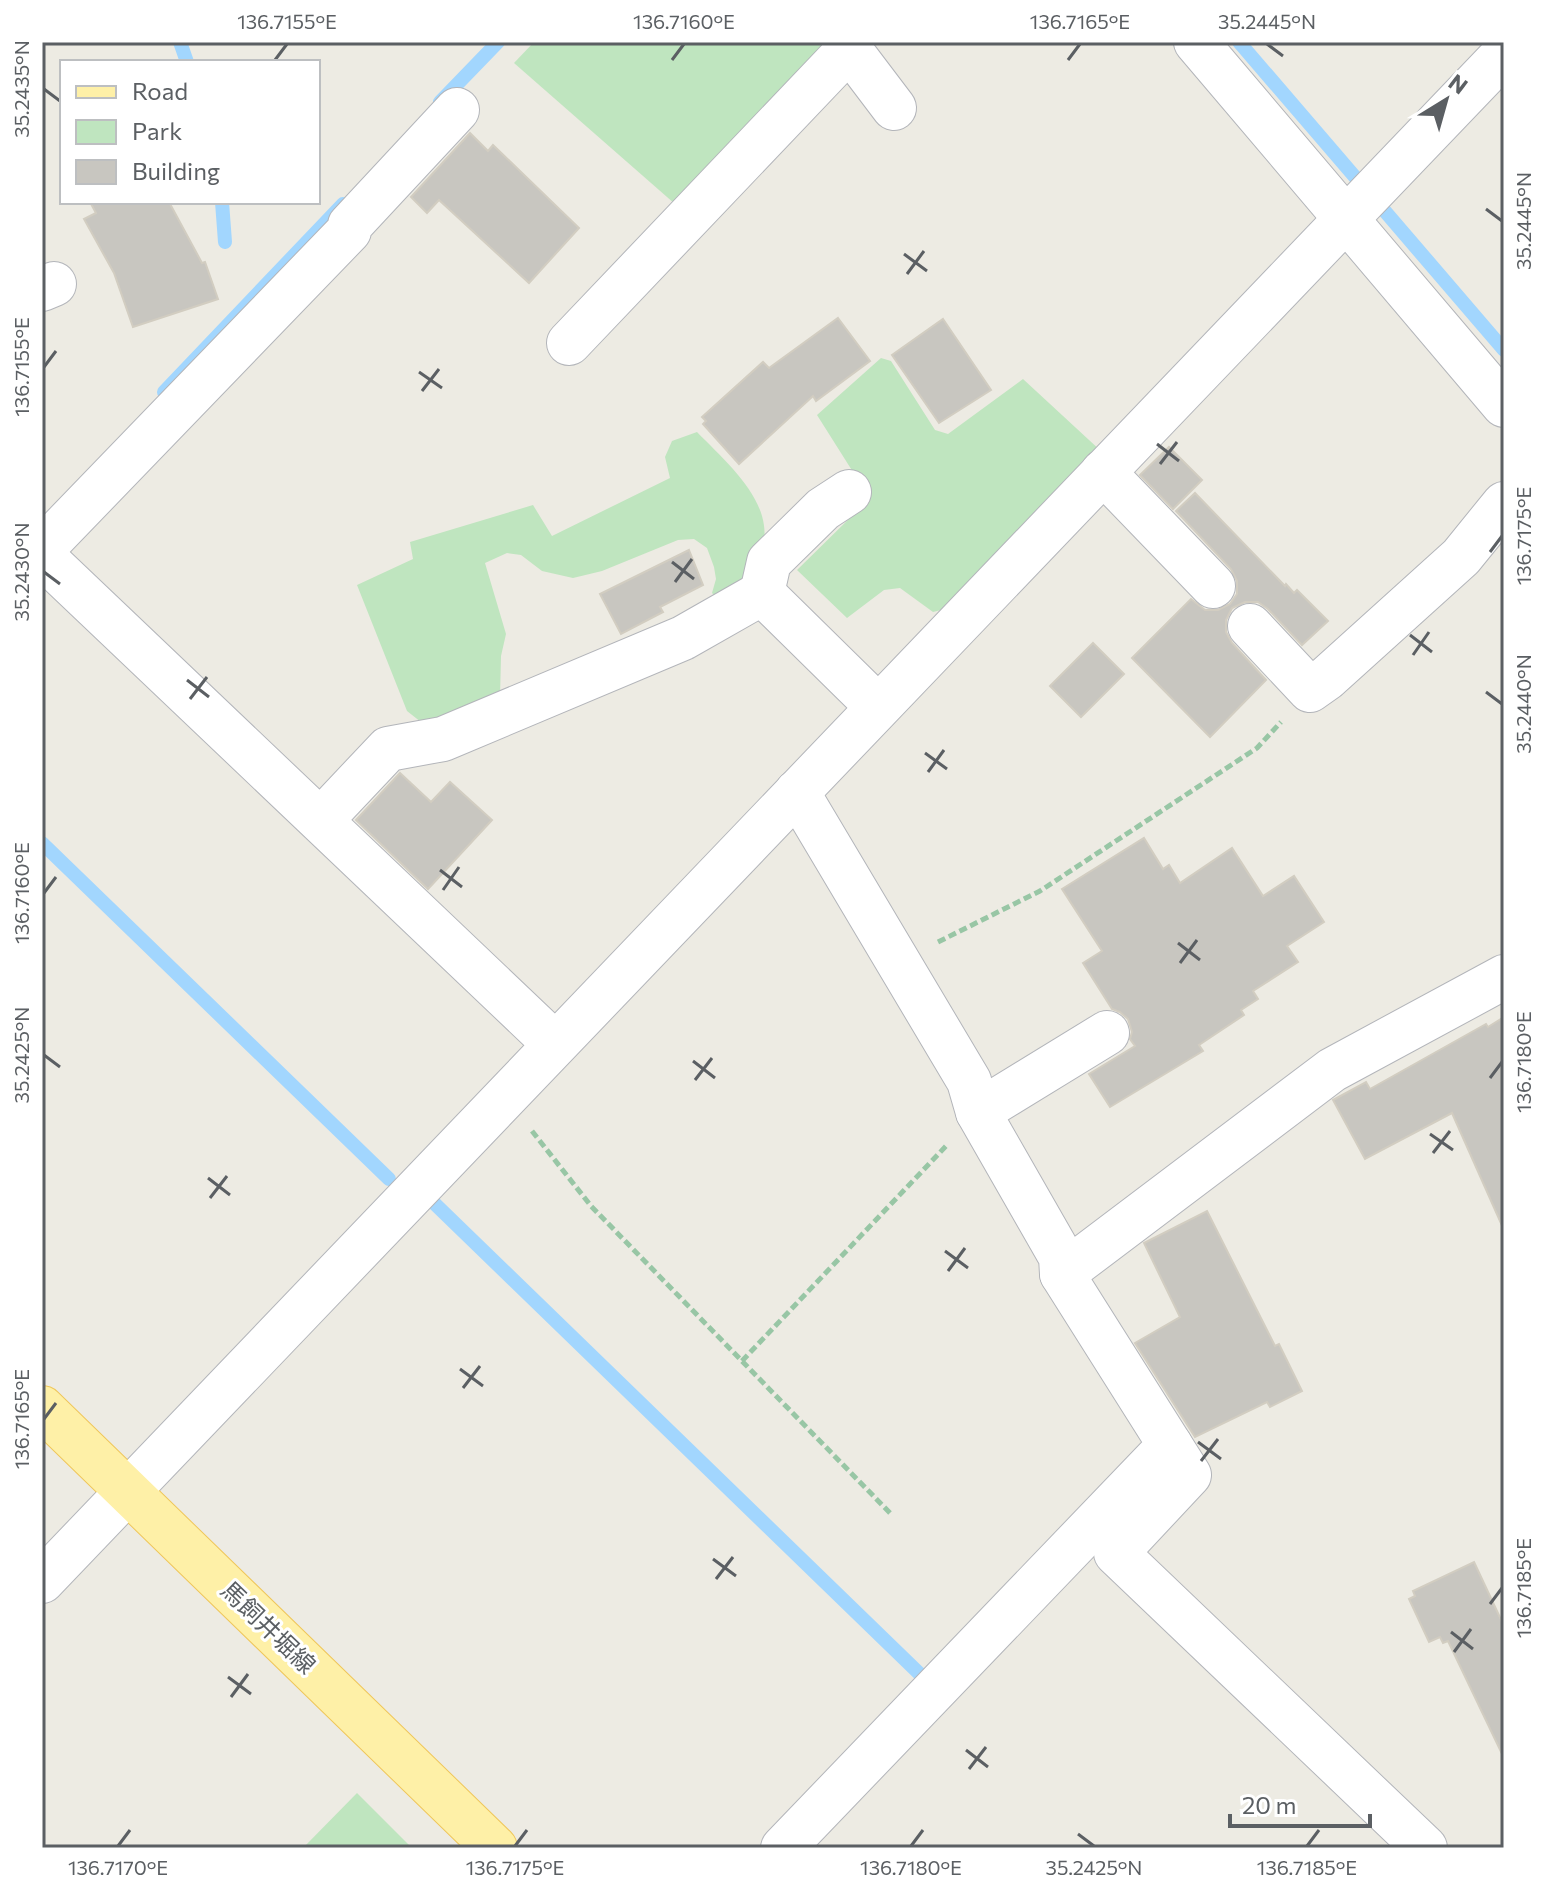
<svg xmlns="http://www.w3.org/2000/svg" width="1546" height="1890" font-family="Commissioner,'Noto Sans JP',sans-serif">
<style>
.green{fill:#bfe5bf}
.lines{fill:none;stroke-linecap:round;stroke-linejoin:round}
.stream{stroke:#a2d6fe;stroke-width:14}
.building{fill:#c8c6c0;stroke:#d2cdc1;stroke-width:2}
.minor-casing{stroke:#b3b5ba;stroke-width:46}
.major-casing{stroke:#efc65a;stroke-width:46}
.path{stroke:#98c6a5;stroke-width:5;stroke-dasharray:8 4;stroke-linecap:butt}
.minor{stroke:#fff;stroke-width:44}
.major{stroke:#fef0a7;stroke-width:44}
.ticks{fill:none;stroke:#5b5f63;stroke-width:3}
.labels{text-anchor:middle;stroke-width:6;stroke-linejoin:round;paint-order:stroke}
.street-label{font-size:24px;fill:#5b5f63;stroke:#fff}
.neatline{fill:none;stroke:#5b5f63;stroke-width:3}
.ticks-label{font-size:20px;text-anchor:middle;fill:#5b5f63}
</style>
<rect width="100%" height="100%" fill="#edebe3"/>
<g class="green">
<polygon points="534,42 821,42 830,54 683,211 514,63"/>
<polygon points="881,358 891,361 935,430 948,434 1023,379 1102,452 949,608 933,612 900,588 884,590 847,618 797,570 858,510 865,491 817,415"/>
<path d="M697 432C736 472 794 519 747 578 740 586 724 591 715 596L712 593 716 579 714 567 707 548 694 539 678 540 602 571 573 578 542 571 521 555 507 553 485 563 506 634 501 656 500 697 426 726 407 711 357 585 413 559 410 542 533 505 552 536 670 478 665 457 672 441Z"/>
<polygon points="357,1793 412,1848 303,1848"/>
</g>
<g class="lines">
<g class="stream">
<polyline points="180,42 187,62"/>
<polyline points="1239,42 1355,177"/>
<polyline points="440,102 498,42"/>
<polyline points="222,202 225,242"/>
<polyline points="1383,209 1504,350"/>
<polyline points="164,392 343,204"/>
<polyline points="42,843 389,1179"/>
<polyline points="435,1204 927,1681"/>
</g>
</g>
<g class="building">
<polygon points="470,133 488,151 493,145 579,228 529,283 439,200 427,213 411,197"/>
<polygon points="90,202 169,202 202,263 205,262 218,299 133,327 114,273 84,219 96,213"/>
<polygon points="838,318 870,361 816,401 813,396 739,464 703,424 706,421 702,417 763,362 769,368"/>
<polygon points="943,319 991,390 939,423 892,355"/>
<polygon points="1169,447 1202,480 1173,509 1140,475"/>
<polygon points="1195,493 1285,586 1286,584 1294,593 1297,590 1328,621 1302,645 1268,609 1258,602 1245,602 1232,608 1226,620 1226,632 1232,643 1266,680 1210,737 1132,658 1191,599 1205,610 1218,610 1230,604 1237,594 1237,581 1231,569 1176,511"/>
<polygon points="689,550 703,585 660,607 663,612 621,634 600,594"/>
<polygon points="1093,643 1124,674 1081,717 1050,686"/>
<polygon points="400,773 431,802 450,782 492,820 428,889 356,820"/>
<polygon points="1144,838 1163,869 1169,865 1180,883 1232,848 1263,896 1294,876 1324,922 1287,946 1298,962 1253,991 1258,999 1241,1010 1244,1015 1199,1045 1203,1051 1110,1107 1089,1074 1135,1046 1130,1039 1132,1032 1128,1019 1120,1012 1112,1009 1083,963 1102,951 1062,889"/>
<polygon points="1504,1017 1504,1230 1452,1113 1365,1159 1333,1100 1366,1082 1370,1089 1486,1024 1488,1027"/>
<polygon points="1207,1211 1275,1346 1279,1344 1302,1391 1270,1407 1267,1402 1195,1437 1135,1343 1180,1317 1144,1243"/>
<polygon points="1474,1562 1504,1626 1504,1758 1448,1641 1443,1643 1440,1637 1429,1642 1409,1599 1415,1596 1413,1591"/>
</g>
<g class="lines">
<g class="minor-casing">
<g id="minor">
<polyline points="844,42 894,108"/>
<polyline points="1196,42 1504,405"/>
<polyline points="42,289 54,284"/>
<polyline points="569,343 849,49"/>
<polyline points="1103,472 1213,586"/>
<polyline points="42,549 349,231 350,225 457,110"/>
<polyline points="42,556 555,1044"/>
<polyline points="762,593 769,562 823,509 849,492"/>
<polyline points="1250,626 1310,690 1327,678 1461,557 1504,504"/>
<polyline points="321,820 388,749 443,739 683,638 762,593 878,707"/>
<polyline points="978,1112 1107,1033"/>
<polyline points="1062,1274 1332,1070 1504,977"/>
<polyline points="1170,1445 1189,1475 1116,1553 1425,1848"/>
<polyline points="42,1581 1504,54"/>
<polyline points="783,1848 1170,1445 1062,1274 1061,1257 978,1112 969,1081 797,792"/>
</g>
</g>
<g class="major-casing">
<polyline id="major" points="42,1408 495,1848"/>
</g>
<g class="path">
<polyline points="938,942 1040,891 1257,748 1281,722"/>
<polyline points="532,1131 591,1206 890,1513"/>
<polyline points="742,1361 947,1145"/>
</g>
<use href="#minor" class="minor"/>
<use href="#major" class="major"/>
</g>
<path class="ticks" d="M1267 44 1283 56M275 60 287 44M672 60 684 44M1068 60 1080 44M44 89 60 101M1486 209 1502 221M904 254 927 271M907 274 924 251M44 367 56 351M419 372 442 388M422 391 439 369M1157 444 1179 461M1160 464 1177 442M1490 552 1502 536M672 562 694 579M44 572 60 584M675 582 692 559M1410 635 1432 652M1413 655 1429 632M187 680 209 697M1486 692 1502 704M190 699 207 677M925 753 947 769M928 772 944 750M440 870 462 887M443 890 459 867M44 893 56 877M1178 943 1200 960M1180 963 1197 940M44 1055 60 1067M693 1061 715 1078M1490 1078 1502 1062M695 1080 712 1058M1430 1134 1453 1150M1433 1153 1450 1131M208 1178 230 1195M210 1198 227 1176M945 1251 968 1268M948 1271 965 1248M460 1369 483 1386M463 1388 480 1366M44 1419 56 1403M1198 1442 1221 1459M1201 1461 1218 1439M713 1559 736 1576M716 1579 733 1557M1490 1604 1502 1588M1451 1632 1473 1649M1454 1652 1471 1629M228 1677 251 1694M231 1697 248 1674M966 1750 988 1767M969 1769 986 1747M1078 1834 1094 1846M118 1846 130 1830M515 1846 527 1830M911 1846 923 1830M1307 1846 1319 1830"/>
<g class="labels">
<g class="street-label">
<text transform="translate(268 1628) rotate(44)" y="8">馬飼井堀線</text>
</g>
</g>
<rect width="1546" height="1890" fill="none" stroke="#ffffff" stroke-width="88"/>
<rect x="60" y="60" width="260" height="144" fill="#ffffff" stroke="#bdbfc1" stroke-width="2"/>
<rect x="76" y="86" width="40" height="12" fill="#fef0a7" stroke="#bdbfc1" stroke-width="2"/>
<text x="132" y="100" font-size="24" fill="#5b5f63">Road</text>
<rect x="76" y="120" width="40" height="24" fill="#bfe5bf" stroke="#bdbfc1" stroke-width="2"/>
<text x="132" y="140" font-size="24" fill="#5b5f63">Park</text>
<rect x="76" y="160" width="40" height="24" fill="#c8c6c0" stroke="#bdbfc1" stroke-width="2"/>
<text x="132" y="180" font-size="24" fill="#5b5f63">Building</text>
<g transform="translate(1446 100) rotate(37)" stroke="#ffffff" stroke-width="6" paint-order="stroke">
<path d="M0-6L14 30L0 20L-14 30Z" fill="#5b5f63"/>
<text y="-12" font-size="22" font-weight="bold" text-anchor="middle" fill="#5b5f63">N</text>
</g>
<path d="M1230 1814v12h140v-12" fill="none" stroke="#5b5f63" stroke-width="4"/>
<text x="1242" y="1814" font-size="24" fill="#5b5f63" stroke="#ffffff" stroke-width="6" paint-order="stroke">20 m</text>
<rect x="44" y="44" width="1458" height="1802" class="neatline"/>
<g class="ticks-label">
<text x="287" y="29">136.7155°E</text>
<text x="684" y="29">136.7160°E</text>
<text x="1080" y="29">136.7165°E</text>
<text x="1267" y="29">35.2445°N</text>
<text transform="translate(22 89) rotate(-90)" y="7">35.2435°N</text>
<text transform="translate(1524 221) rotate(-90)" y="7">35.2445°N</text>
<text transform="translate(22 367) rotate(-90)" y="7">136.7155°E</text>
<text transform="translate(1524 536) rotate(-90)" y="7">136.7175°E</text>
<text transform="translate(22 572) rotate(-90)" y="7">35.2430°N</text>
<text transform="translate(1524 704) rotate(-90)" y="7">35.2440°N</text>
<text transform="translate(22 893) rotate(-90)" y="7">136.7160°E</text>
<text transform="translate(22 1055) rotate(-90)" y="7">35.2425°N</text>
<text transform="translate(1524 1062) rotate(-90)" y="7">136.7180°E</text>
<text transform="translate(22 1419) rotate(-90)" y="7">136.7165°E</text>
<text transform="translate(1524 1588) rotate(-90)" y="7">136.7185°E</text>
<text x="118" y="1875">136.7170°E</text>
<text x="515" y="1875">136.7175°E</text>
<text x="911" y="1875">136.7180°E</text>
<text x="1094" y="1875">35.2425°N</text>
<text x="1307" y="1875">136.7185°E</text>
</g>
</svg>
